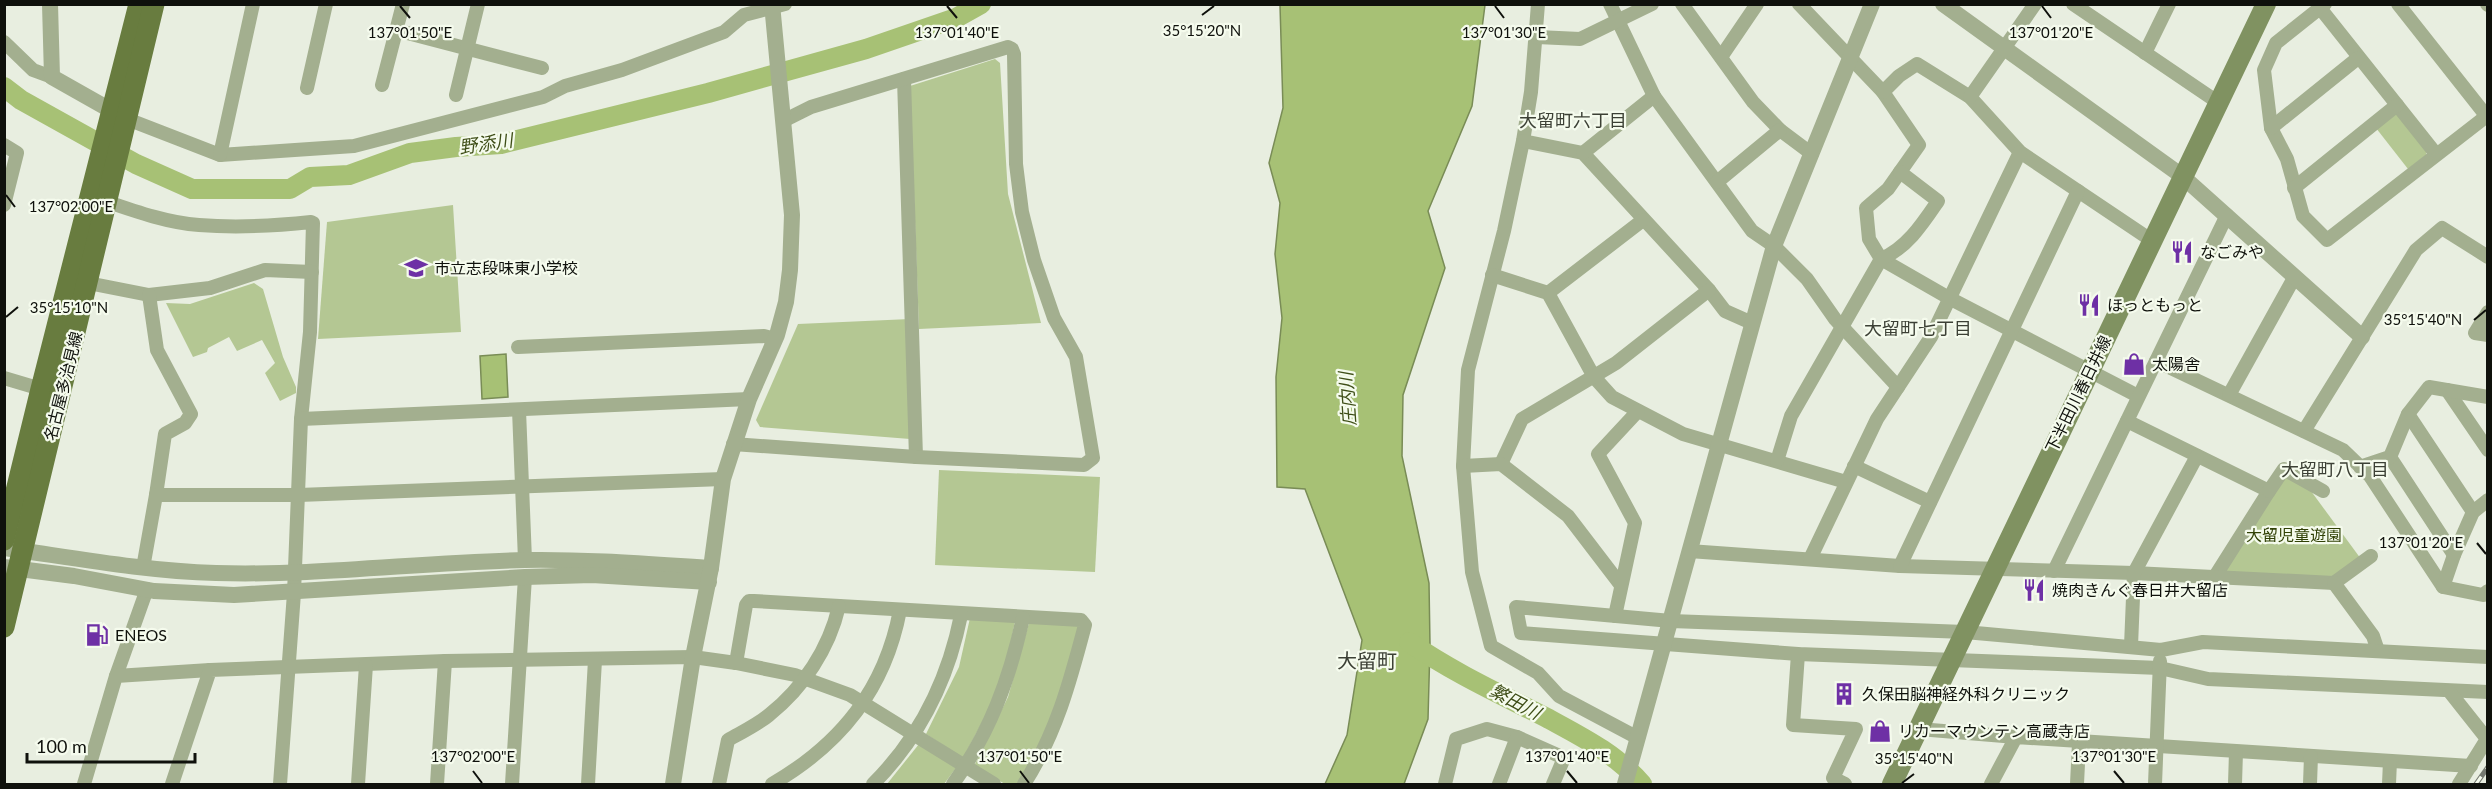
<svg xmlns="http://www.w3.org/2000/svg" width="2492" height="789" font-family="Lato,'Noto Sans JP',sans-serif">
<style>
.green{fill:#b4c793}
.water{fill:#a7c175;stroke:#798c56;stroke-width:1.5}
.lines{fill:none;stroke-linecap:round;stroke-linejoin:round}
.river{stroke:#a7c175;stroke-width:20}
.minor{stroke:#a3af8f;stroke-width:14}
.tertiary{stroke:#a3af8f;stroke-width:16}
.secondary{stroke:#809261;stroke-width:20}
.primary{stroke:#687c3f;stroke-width:21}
.rail-casing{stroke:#757970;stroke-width:5}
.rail{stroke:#f5fbed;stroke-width:3;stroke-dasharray:9;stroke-linecap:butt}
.ticks{fill:none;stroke:#0f110c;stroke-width:2}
.labels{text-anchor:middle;stroke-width:4.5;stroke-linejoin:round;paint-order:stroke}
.poi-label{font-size:16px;fill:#0f110c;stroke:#f5fbed;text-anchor:start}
.street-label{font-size:16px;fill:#0f110c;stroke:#f5fbed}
.park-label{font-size:16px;fill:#314106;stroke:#f5fbed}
.neighbourhood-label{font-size:18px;fill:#3c4035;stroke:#f5fbed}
.water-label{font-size:18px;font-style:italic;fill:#3e4e17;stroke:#f5fbed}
.quarter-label{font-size:20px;fill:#3c4035;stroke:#f5fbed}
.ticks-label{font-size:15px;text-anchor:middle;fill:#0f110c;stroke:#f5fbed;stroke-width:4.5;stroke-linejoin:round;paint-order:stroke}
</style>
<rect width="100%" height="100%" fill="#e8eee0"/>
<g class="green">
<polygon points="995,59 1000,63 1008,194 1041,323 919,329 910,86"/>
<polygon points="2395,114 2399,115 2427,149 2426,155 2408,169 2376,128"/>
<polygon points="453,205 461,332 318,339 327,222"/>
<polygon points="254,283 263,289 283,357 296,387 296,393 280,401 265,373 275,363 262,340 237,351 229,337 208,348 207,352 193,357 166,303 190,304"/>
<polygon points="910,319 910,439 760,427 756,420 798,324"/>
<polygon points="939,470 1100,477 1095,572 935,565"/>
<polygon points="2282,476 2308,487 2361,559 2330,578 2227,573 2225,569"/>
<polygon points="970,618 1015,621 1006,666 987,713 963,758 926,734 959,667"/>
<polygon points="1029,623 1080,625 1072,668 1040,751 1017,784 1005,784 974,766 1008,697"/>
<polygon points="919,744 956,768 944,784 887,784"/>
</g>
<g class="water">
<polygon points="1280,5 1485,5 1472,106 1428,211 1445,268 1403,395 1402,456 1429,583 1430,645 1428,719 1404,784 1325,784 1347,735 1362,640 1305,489 1277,487 1276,377 1282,318 1275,254 1280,203 1269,163 1283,108"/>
<polygon points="506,354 508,397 482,399 480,356"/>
</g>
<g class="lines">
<g class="river">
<polyline points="4,87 21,100 136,164 192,189 290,189 310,177 349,175 410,153 456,147 501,144 708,93 866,49 956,18 981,4"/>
<path d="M1409 642C1452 672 1502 695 1549 719 1584 738 1616 754 1642 784"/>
</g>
<g class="minor">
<polyline points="1538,4 1531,92 1523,141 1504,231 1468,370 1463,466 1472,572 1491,646 1538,673 1559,696 1638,738"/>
<polyline points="1610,4 1654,96 1752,231 1774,246 1807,279 1835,319 1898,387"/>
<polyline points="1682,4 1753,102 1780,130 1812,154"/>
<polyline points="1799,4 1883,92 1919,145 1888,189 1866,208 1869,239 1881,259 1949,298 2138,396"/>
<polyline points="2073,4 2219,103"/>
<polyline points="2325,4 2276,43 2264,70 2271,128 2287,159 2303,216 2327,240 2488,115"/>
<polyline points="2398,4 2488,118"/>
<polyline points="2487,4 2488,5"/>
<polyline points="2320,8 2436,154"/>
<polyline points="396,30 542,68"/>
<polyline points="1537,37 1580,39 1652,4"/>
<polyline points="4,42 33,70 52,77"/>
<polyline points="2145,53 2169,4"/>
<polyline points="1721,57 1757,4"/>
<polyline points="904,79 916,457"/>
<polyline points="382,85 403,4"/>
<polyline points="307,88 326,4"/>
<polyline points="1883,92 1899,76 1917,64 1970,97 2020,152 2151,240"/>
<polyline points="456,95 478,4"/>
<polyline points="1970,97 2035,4"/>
<polyline points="127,119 220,155 354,146 543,97 565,86 622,70 724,32 744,15 785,4"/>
<polyline points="2271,128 2358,58"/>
<polyline points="1523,141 1583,153 1709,290 1725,311 1752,323"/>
<polyline points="4,145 17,153 4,205"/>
<polyline points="1583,153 1654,96"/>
<polyline points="220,155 253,4"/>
<polyline points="1717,182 1780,130"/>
<polyline points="2294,188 2397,105"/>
<path d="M108 202C137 212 169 223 199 225 237 228 274 226 311 222L313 223 310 332 301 419 294 593 280 784"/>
<polyline points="1492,275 1548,293 1594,377 1612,397 1683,434 1846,482"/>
<polyline points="88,283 149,295 210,288 265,270 312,272"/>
<polyline points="1548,293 1643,220"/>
<polyline points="149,295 157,350 191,414 185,423 165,434 156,495"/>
<polyline points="2488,312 2475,333 2488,335"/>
<polyline points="518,347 764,336 775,339"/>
<polyline points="2156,361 2343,450 2370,476 2443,587 2483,595 2488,591"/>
<polyline points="4,378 41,389"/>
<polyline points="2447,390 2488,450"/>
<polyline points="2229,395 2294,278"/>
<polyline points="519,410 525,560"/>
<polyline points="2408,414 2473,512"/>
<polyline points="301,419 749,399"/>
<polyline points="2127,421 2269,491 2214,578"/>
<polyline points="2304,431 2416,250 2442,228 2488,257"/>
<polyline points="733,444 916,457 1084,465 1093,458 1076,357 1054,318 1034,260 1022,212 1016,164 1014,54 1012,49 1008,47 811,107 783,121"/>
<polyline points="2390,457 2454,555"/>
<path d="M1777 461 1791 416 1881 259C1907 248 1923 223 1938 201L1900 172"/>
<polyline points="1501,464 1522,419 1616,363 1709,290"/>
<polyline points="1463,466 1501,464 1568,516 1620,584"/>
<polyline points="1854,466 1930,502"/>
<polyline points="2360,467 2390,457 2408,414 2429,387 2488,397"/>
<polyline points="2269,491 2284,469 2323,491"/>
<polyline points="1689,551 1900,566 2134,573 2334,583 2371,556"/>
<polyline points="1810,559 1877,419 1931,337 2020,152"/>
<polyline points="1900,566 2078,191"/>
<polyline points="143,568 156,495 299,495 723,479"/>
<polyline points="2054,571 2227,215"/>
<polyline points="2334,583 2373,636 2378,651"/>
<polyline points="2443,587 2454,555 2473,512 2488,500"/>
<polyline points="1615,616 1635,523 1598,454 1638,411"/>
<polyline points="2131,646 2134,573 2197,456"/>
<polyline points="1798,654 1793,725 1856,729 1833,778 1845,784"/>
<polyline points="2488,657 2203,642 2161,650 1965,632 1671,621 1516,607 1521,633 1798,654 2160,668 2208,679 2488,692"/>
<path d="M736 663 746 605 749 601H754L1081 620 1085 625C1070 682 1056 734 1024 784"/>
<polyline points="116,676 147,589"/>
<polyline points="2449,691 2487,739 2459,784"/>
<polyline points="1919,729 2016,737"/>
<polyline points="84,784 116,676 210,670"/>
<polyline points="172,784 210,670 445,661 693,657 736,663 795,675 850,695 994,784"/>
<polyline points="358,784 366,665"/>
<polyline points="437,784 445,661"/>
<polyline points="512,784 525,577"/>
<polyline points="588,784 595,660"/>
<path d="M719 784 728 740C742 732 757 725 769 715 803 688 829 649 839 606"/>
<path d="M772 784C841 744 885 689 900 610"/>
<path d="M873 784C920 737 948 680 961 615"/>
<path d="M953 784C990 732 1009 681 1023 618"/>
<polyline points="1445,784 1456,739 1487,729 1517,737 1564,758 1553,784"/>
<polyline points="1499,784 1517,737"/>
<polyline points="1991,784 2016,737 2471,766"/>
<polyline points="2077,784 2079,743"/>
<polyline points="2155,784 2160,661"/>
<polyline points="2235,784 2236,752"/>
<polyline points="2310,784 2311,756"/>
<polyline points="2389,784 2390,761"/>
</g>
<g class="tertiary">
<polyline points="50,4 52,77 121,116"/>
<polyline points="1943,4 2182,176 2362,337"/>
<path d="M4 548C75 558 145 571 216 573 319 576 422 562 525 560 587 559 649 564 711 568"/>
<polyline points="4,567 74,576 154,591 234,595 525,577 592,575 709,582"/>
<polyline points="673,784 693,657 711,568 723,479 749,399 777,335 786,302 790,270 792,215 772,4"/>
<polyline points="1625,784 1774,246 1872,4"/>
</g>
<polyline class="secondary" points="1892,784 2266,4"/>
<g class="primary">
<polyline points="4,540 41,389 139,4"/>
<polyline points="4,627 154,4"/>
</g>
<g class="rail-casing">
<polyline id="rail" points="2476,784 2488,767"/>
</g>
<use href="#rail" class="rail"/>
</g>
<path class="ticks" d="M400 6 410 18M947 6 957 18M1495 6 1504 18M2042 6 2051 18M1202 15 1214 6M6 195 15 207M6 317 18 307M2474 320 2486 310M2477 543 2486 554M473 771 482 783M1020 771 1029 783M1567 771 1577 783M2114 771 2124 783M1902 783 1914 774"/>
<defs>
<g id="restaurant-bare" transform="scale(1.8)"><path d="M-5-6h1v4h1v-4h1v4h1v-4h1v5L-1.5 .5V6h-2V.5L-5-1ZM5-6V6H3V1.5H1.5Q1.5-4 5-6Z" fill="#6e30a5" stroke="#f5fbed" stroke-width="2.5" paint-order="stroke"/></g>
<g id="school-bare" transform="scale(1.8)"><path d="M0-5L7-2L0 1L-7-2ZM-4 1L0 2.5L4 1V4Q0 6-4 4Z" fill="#6e30a5" stroke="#f5fbed" stroke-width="2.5" paint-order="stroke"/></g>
<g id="shop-bare" transform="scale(1.8)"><path d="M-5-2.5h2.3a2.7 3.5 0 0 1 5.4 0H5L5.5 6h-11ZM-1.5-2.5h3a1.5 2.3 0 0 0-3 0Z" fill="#6e30a5" stroke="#f5fbed" stroke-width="2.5" paint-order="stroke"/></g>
<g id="fuel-bare" transform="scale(1.8)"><path d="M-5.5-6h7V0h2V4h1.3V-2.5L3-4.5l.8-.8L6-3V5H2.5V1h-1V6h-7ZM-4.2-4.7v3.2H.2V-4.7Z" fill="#6e30a5" stroke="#f5fbed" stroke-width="2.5" paint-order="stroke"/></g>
<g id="building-bare" transform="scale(1.8)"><path d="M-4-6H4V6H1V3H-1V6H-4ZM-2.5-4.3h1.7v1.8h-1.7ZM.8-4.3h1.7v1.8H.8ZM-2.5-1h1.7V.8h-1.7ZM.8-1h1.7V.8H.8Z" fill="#6e30a5" stroke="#f5fbed" stroke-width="2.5" paint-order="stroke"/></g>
</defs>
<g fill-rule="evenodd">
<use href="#restaurant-bare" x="2182" y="252"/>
<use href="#school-bare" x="416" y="268"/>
<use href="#restaurant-bare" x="2089" y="305"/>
<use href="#shop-bare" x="2134" y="364"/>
<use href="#restaurant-bare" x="2034" y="590"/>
<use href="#fuel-bare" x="97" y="635"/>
<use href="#building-bare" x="1844" y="694"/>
<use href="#shop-bare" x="1880" y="731"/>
</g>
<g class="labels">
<g class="poi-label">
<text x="2200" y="258">なごみや</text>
<text x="434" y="274">市立志段味東小学校</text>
<text x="2107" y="311">ほっともっと</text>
<text x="2152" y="370">太陽舎</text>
<text x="2052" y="596">焼肉きんぐ春日井大留店</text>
<text x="115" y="641">ENEOS</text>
<text x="1862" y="700">久保田脳神経外科クリニック</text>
<text x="1898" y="737">リカーマウンテン高蔵寺店</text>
</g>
<g class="street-label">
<text transform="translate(63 386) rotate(-76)" y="6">名古屋多治見線</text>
<text transform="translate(2078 394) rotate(-64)" y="6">下半田川春日井線</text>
</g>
<g class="park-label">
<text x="2294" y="541">大留児童遊園</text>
</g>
<g class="neighbourhood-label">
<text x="1573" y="127">大留町六丁目</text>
<text x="1918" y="335">大留町七丁目</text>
<text x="2335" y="476">大留町八丁目</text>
</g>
<g class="water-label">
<text transform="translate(486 144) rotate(-8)" y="6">野添川</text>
<text transform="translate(1348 399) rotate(-94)" y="6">庄内川</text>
<text transform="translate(1515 702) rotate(28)" y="6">繁田川</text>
</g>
<g class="quarter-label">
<text x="1367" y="668">大留町</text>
</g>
</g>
<g class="ticks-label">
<text x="1202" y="36">35°15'20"N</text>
<text x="410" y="38">137°01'50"E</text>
<text x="957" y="38">137°01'40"E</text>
<text x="1504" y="38">137°01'30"E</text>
<text x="2051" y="38">137°01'20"E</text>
<text x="71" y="212">137°02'00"E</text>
<text x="69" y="313">35°15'10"N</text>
<text x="2423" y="325">35°15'40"N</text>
<text x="2421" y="548">137°01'20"E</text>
<text x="473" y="762">137°02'00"E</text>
<text x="1020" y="762">137°01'50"E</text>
<text x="1567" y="762">137°01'40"E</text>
<text x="2114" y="762">137°01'30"E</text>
<text x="1914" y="764">35°15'40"N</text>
</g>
<rect width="2492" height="789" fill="none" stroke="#0f110c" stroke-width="12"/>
<path d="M27 753v9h168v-9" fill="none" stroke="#0f110c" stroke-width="3"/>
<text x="36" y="753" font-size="18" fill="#0f110c" stroke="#f5fbed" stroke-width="4.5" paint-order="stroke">100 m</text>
</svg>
